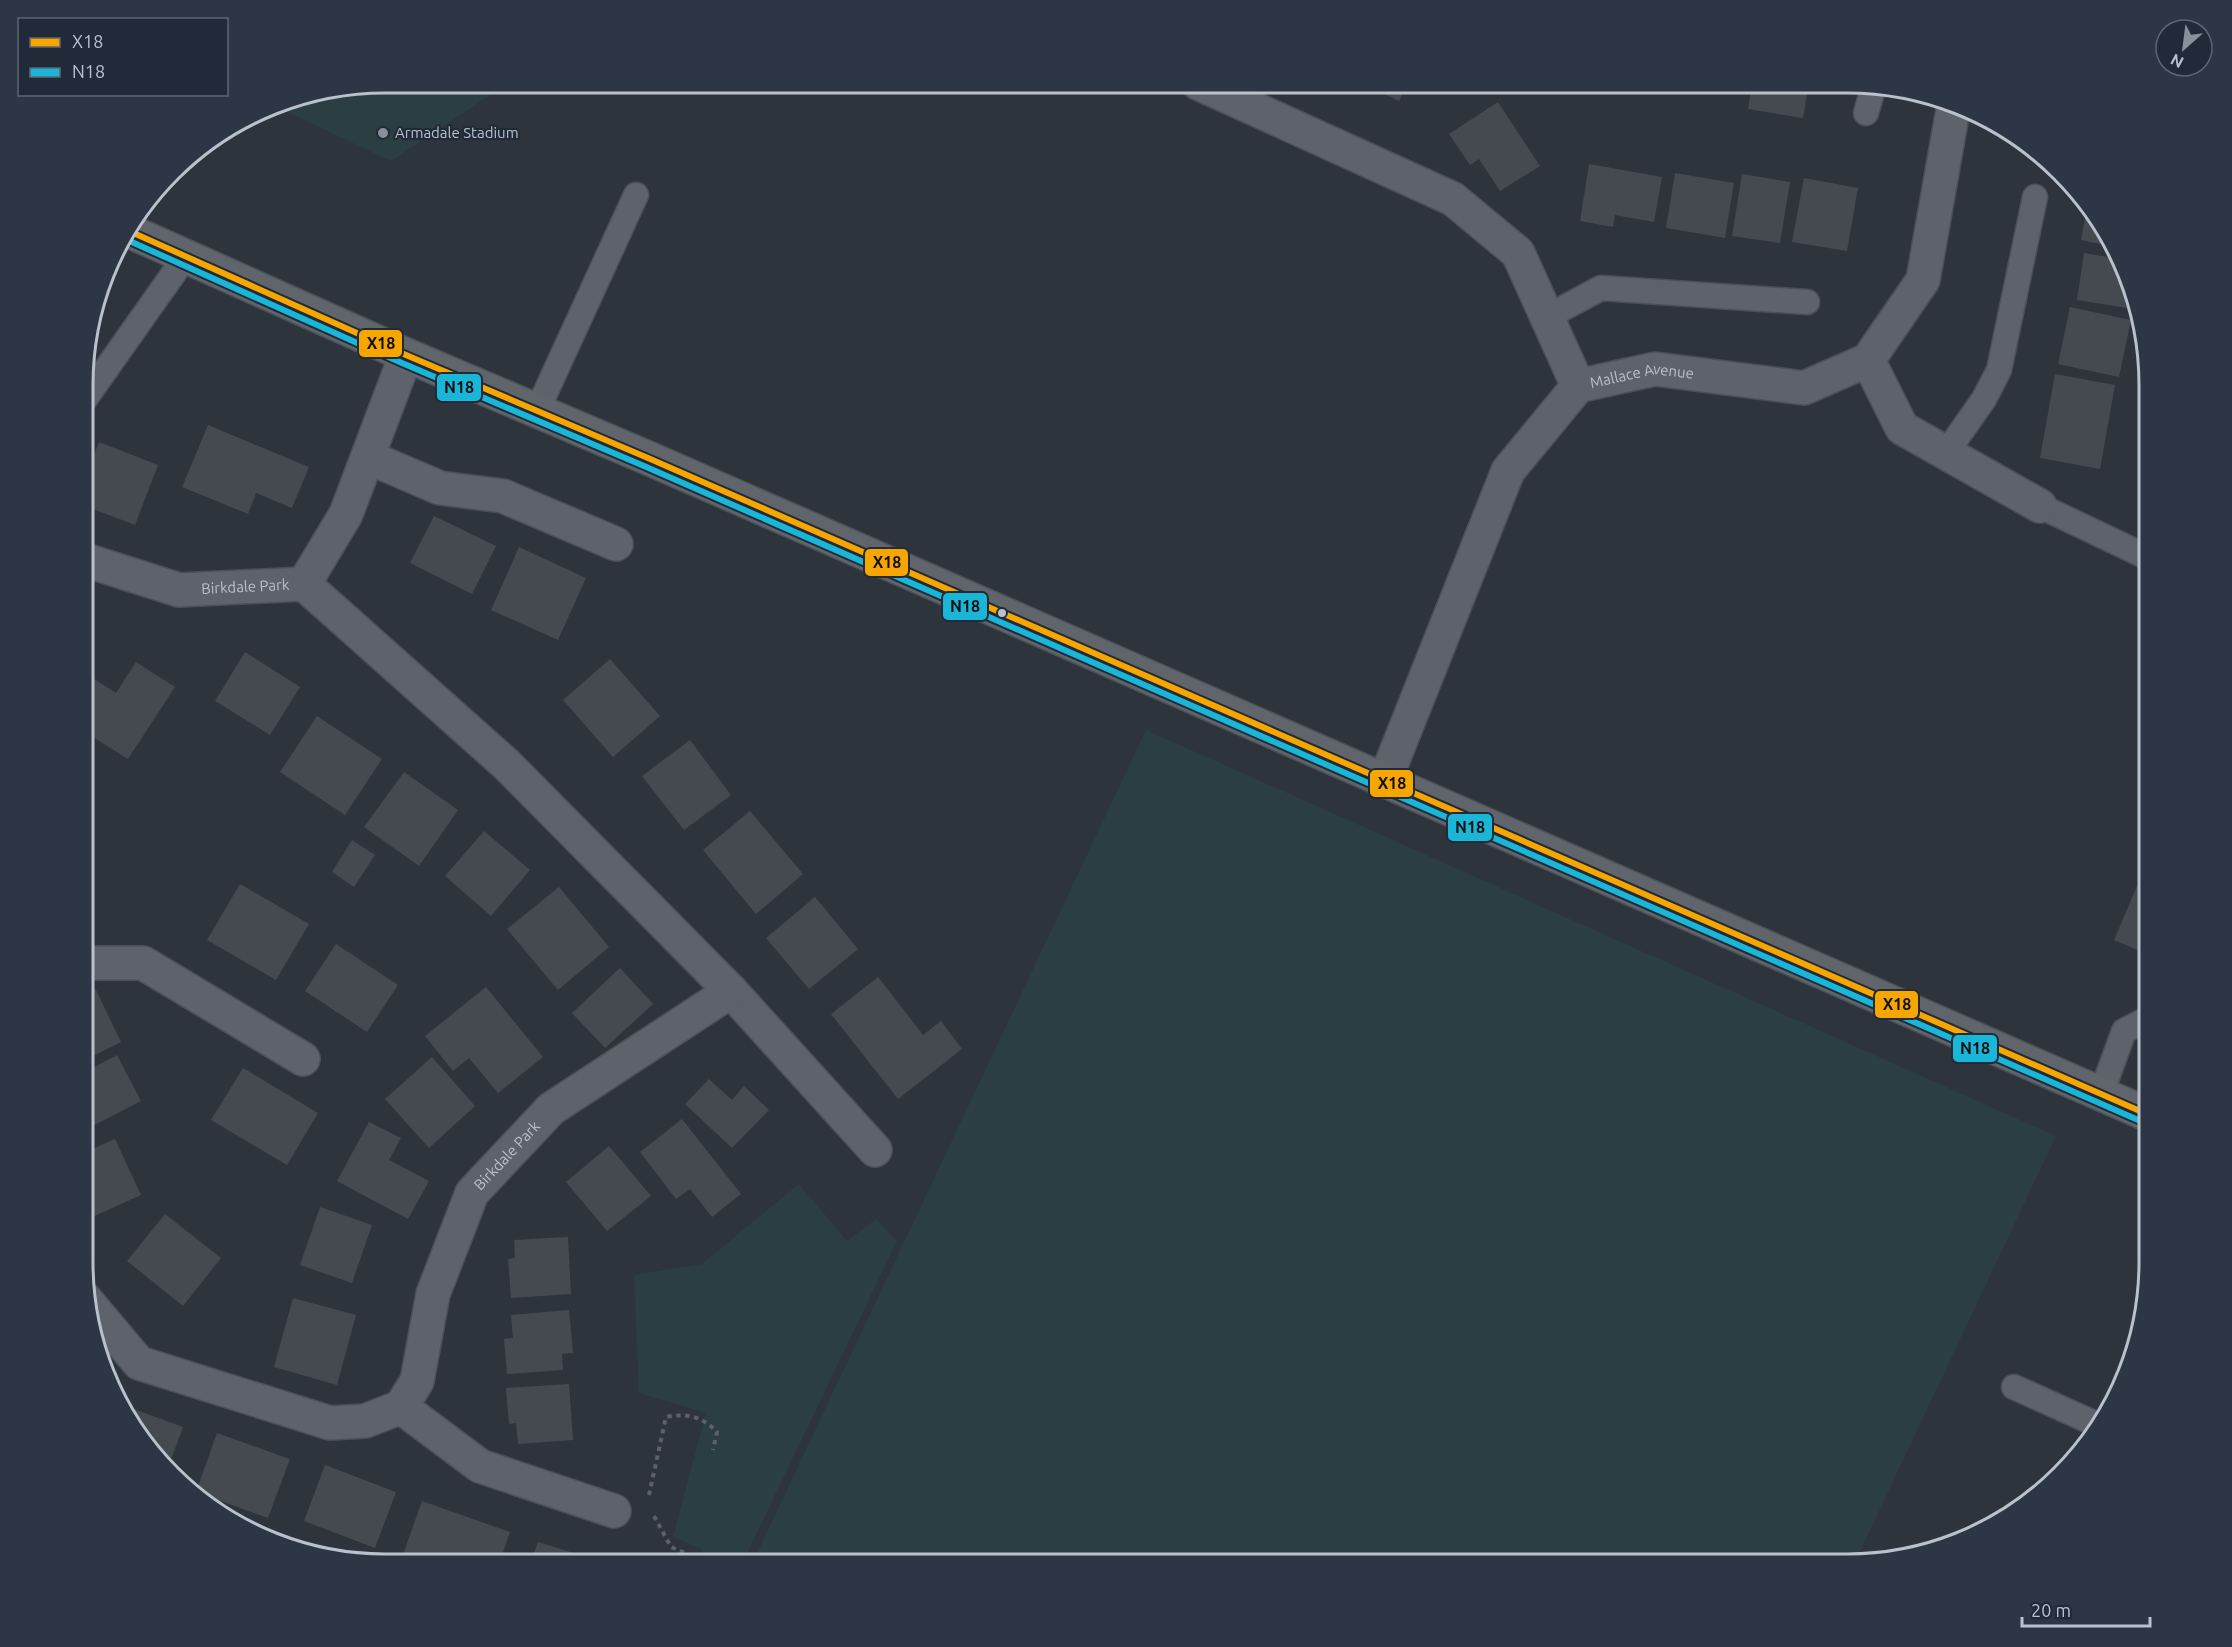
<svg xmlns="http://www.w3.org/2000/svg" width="2232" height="1647" font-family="Ubuntu,sans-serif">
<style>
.green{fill:#2b3f42}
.building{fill:#454a51}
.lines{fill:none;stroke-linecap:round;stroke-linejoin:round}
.service-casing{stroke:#4c5056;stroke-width:27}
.minor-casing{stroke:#4c5056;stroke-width:36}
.primary-casing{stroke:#4c5159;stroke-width:36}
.path{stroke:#5b6167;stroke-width:4;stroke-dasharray:4.5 4.5;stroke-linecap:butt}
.service{stroke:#5e626a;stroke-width:24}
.minor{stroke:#5e626a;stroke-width:33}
.primary{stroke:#60656c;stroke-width:33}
.bus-1-casing{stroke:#212a38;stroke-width:10}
.bus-2-casing{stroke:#212a38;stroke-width:10}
.bus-1{stroke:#f7a600;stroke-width:6}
.bus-2{stroke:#1ab6d8;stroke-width:6}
.poi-dot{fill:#88909a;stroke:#212a38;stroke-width:2}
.bus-dot{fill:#b9c1cc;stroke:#212a38;stroke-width:2}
.labels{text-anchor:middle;stroke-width:4.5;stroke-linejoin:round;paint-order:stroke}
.poi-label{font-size:15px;fill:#b9c1cc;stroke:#212a38;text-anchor:start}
.street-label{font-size:15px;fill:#b9c1cc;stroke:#212a38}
.rim{fill:none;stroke:#b9c1cc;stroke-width:3}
.line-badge{stroke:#212a38;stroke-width:2}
.pale-badge-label{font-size:16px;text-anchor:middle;font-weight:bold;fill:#111}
</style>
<rect width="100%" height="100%" fill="#2e343c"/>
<g class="green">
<polygon points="385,83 508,83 391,161 273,105"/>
<polygon points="1146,730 2056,1136 1854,1564 752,1564"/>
<polygon points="799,1184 847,1241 876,1219 897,1241 742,1564 704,1564 702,1549 673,1537 706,1413 639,1393 634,1275 702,1264"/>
</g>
<g class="building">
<polygon points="1362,83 1408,83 1399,101"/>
<polygon points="1752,83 1809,83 1803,118 1748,109"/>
<polygon points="1498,102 1540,166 1500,191 1479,159 1470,165 1449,134"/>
<polygon points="1589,164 1662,177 1654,222 1615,215 1613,227 1580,221"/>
<polygon points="1675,173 1734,183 1725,238 1666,228"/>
<polygon points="1742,174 1790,182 1780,243 1732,236"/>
<polygon points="1804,178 1858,188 1847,251 1792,242"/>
<polygon points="2088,203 2098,219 2116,247 2081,240"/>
<polygon points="2084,253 2120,259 2134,309 2077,300"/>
<polygon points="2070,307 2131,320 2119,377 2058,364"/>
<polygon points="2055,374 2115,385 2100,469 2040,458"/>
<polygon points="208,425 309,467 292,508 256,493 248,514 182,487"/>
<polygon points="99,442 158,465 135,525 85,506 85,478"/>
<polygon points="434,516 496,546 472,594 410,563"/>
<polygon points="519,547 586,578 558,640 491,610"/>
<polygon points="245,652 300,687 270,735 215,701"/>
<polygon points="610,659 660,716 613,757 563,700"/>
<polygon points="136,662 175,687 128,759 85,732 85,673 116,693"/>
<polygon points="317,716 382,759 345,815 280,772"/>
<polygon points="690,740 731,795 684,830 642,776"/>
<polygon points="404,772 458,810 419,866 364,827"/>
<polygon points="750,811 803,874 756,914 703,850"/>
<polygon points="484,831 530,870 491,916 445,876"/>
<polygon points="352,840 375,855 354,887 332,872"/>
<polygon points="2149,858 2149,955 2114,940"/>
<polygon points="240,884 309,924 276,980 207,940"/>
<polygon points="559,887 609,947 558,990 507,929"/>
<polygon points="815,897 858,949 809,989 766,938"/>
<polygon points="336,944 398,985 367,1032 305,991"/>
<polygon points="620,968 653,1004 605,1048 572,1013"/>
<polygon points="878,977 923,1035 941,1021 962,1049 898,1099 831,1014"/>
<polygon points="486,987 543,1057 498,1093 469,1058 453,1071 425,1036"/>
<polygon points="95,988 121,1042 85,1060 85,993"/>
<polygon points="117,1055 141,1101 85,1130 85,1072"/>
<polygon points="432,1057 475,1106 429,1148 385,1099"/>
<polygon points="243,1068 318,1113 287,1165 211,1120"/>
<polygon points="709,1079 732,1100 744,1086 769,1110 732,1148 685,1104"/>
<polygon points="682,1119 741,1194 712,1217 690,1189 676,1199 640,1152"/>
<polygon points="369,1122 401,1138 389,1160 429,1181 408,1219 337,1181"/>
<polygon points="115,1139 141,1195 88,1219 85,1212 85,1152"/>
<polygon points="609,1146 651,1196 607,1231 566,1182"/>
<polygon points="320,1207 372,1225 352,1283 300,1265"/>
<polygon points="165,1214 221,1258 183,1306 127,1261"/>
<polygon points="568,1237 571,1294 511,1298 508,1259 515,1258 514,1240"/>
<polygon points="293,1298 356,1315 337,1385 274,1367"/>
<polygon points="569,1310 573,1353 562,1354 563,1370 507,1374 504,1339 513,1338 511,1315"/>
<polygon points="569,1384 573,1440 518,1444 516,1423 509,1424 506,1388"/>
<polygon points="120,1404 183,1427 169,1465 123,1413"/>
<polygon points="217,1433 290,1459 268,1518 196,1492"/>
<polygon points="325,1465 396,1492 375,1548 304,1521"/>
<polygon points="422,1501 510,1532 499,1564 400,1563"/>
<polygon points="538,1542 580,1555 605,1564 530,1564"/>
</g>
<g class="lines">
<g class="service-casing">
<g id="service">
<polyline points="1866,113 1874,85"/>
<polyline points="1547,317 1601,288 1807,302"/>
<polyline points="85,399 186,256"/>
<polyline points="537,411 636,195"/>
<polyline points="1946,453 1984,399 1999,370 2035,197"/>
<polyline points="2040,506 2149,558"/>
<polyline points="2101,1094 2124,1031 2149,1018"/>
<polyline points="2014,1387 2098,1425"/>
</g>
</g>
<g class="minor-casing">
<g id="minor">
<polyline points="1198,83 1453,199 1518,253 1578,386"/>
<polyline points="1868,360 1902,428 2040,506"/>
<polyline points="368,457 440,488 503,496 616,544"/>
<path id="s1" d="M85 562 88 561 179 590 304 584 346 514 406 355"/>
<polyline points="304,584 506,764 731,991 875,1150"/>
<path id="s2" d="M1385 780 1508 471 1578 386 1655 369 1804 388 1868 360 1923 280 1954 104"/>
<polyline points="85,963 143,963 303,1059"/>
<path id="s3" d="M85 1299 139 1363 330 1423 365 1421 401 1407 417 1381 433 1294 472 1193 551 1109 731 991"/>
<polyline points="401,1407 480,1466 614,1511"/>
</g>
</g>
<g class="primary-casing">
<polyline id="primary" points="129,231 406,355 648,458 2149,1115"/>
</g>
<g class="path">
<path d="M649 1495 666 1417C686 1413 702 1416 717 1432L713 1450"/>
<polyline points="654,1516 671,1547 692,1556 694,1564"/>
</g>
<use href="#service" class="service"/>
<use href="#minor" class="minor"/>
<use href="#primary" class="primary"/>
<g class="bus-1-casing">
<polyline id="bus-1" points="129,231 406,355 648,458 2149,1115"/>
</g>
<g class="bus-2-casing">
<polyline id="bus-2" points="125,239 402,363 644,466 2145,1123"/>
</g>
<use href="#bus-1" class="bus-1"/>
<use href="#bus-2" class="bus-2"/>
</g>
<circle class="poi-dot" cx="383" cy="133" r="6"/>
<circle class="bus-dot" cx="1002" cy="613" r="5"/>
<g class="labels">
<g class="poi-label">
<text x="395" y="138">Armadale Stadium</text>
</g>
<g class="street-label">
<text dy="5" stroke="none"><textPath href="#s2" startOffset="508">Mallace Avenue</textPath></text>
<text dy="5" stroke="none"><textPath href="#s1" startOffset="165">Birkdale Park</textPath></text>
<text dy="5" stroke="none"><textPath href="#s3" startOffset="636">Birkdale Park</textPath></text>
</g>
</g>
<path d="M0 0H2232V1647H0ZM385 93H1847A292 292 0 0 1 2139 385V1262A292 292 0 0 1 1847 1554H385A292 292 0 0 1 93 1262V385A292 292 0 0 1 385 93Z" fill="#2d3644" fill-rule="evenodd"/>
<path class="rim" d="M385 93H1847A292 292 0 0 1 2139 385V1262A292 292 0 0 1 1847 1554H385A292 292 0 0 1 93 1262V385A292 292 0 0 1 385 93Z"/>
<g class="line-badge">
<rect x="358" y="329" width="45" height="29" rx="6" fill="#f7a600"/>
<rect x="436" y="373" width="46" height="29" rx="6" fill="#1ab6d8"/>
<rect x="864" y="548" width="45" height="29" rx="6" fill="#f7a600"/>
<rect x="942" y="592" width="46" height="29" rx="6" fill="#1ab6d8"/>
<rect x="1369" y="769" width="45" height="29" rx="6" fill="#f7a600"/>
<rect x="1447" y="813" width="46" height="29" rx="6" fill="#1ab6d8"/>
<rect x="1874" y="990" width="45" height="29" rx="6" fill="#f7a600"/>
<rect x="1952" y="1034" width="46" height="29" rx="6" fill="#1ab6d8"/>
</g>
<g class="pale-badge-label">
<text x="381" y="349">X18</text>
<text x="459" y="393">N18</text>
<text x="887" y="568">X18</text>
<text x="965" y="612">N18</text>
<text x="1392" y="789">X18</text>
<text x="1470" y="833">N18</text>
<text x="1897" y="1010">X18</text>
<text x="1975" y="1054">N18</text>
</g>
<rect x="18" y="18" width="210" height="78" fill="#212a38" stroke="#5e6673" stroke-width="1.5"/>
<rect x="30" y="38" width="30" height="9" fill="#f7a600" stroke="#5e6673" stroke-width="1.5"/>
<text x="72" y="48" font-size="18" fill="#b9c1cc">X18</text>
<rect x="30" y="68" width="30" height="9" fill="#1ab6d8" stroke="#5e6673" stroke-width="1.5"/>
<text x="72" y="78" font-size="18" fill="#b9c1cc">N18</text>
<g transform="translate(2184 48) rotate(208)"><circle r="28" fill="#212a38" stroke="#5e6673" stroke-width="1.5"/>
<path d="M0-4.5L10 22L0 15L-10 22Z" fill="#88909a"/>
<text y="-9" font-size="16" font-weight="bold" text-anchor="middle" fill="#b9c1cc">N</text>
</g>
<path d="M2022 1617v9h128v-9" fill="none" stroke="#b9c1cc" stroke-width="3"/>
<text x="2031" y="1617" font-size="18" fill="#b9c1cc" stroke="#212a38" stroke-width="4.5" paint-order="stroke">20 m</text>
</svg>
